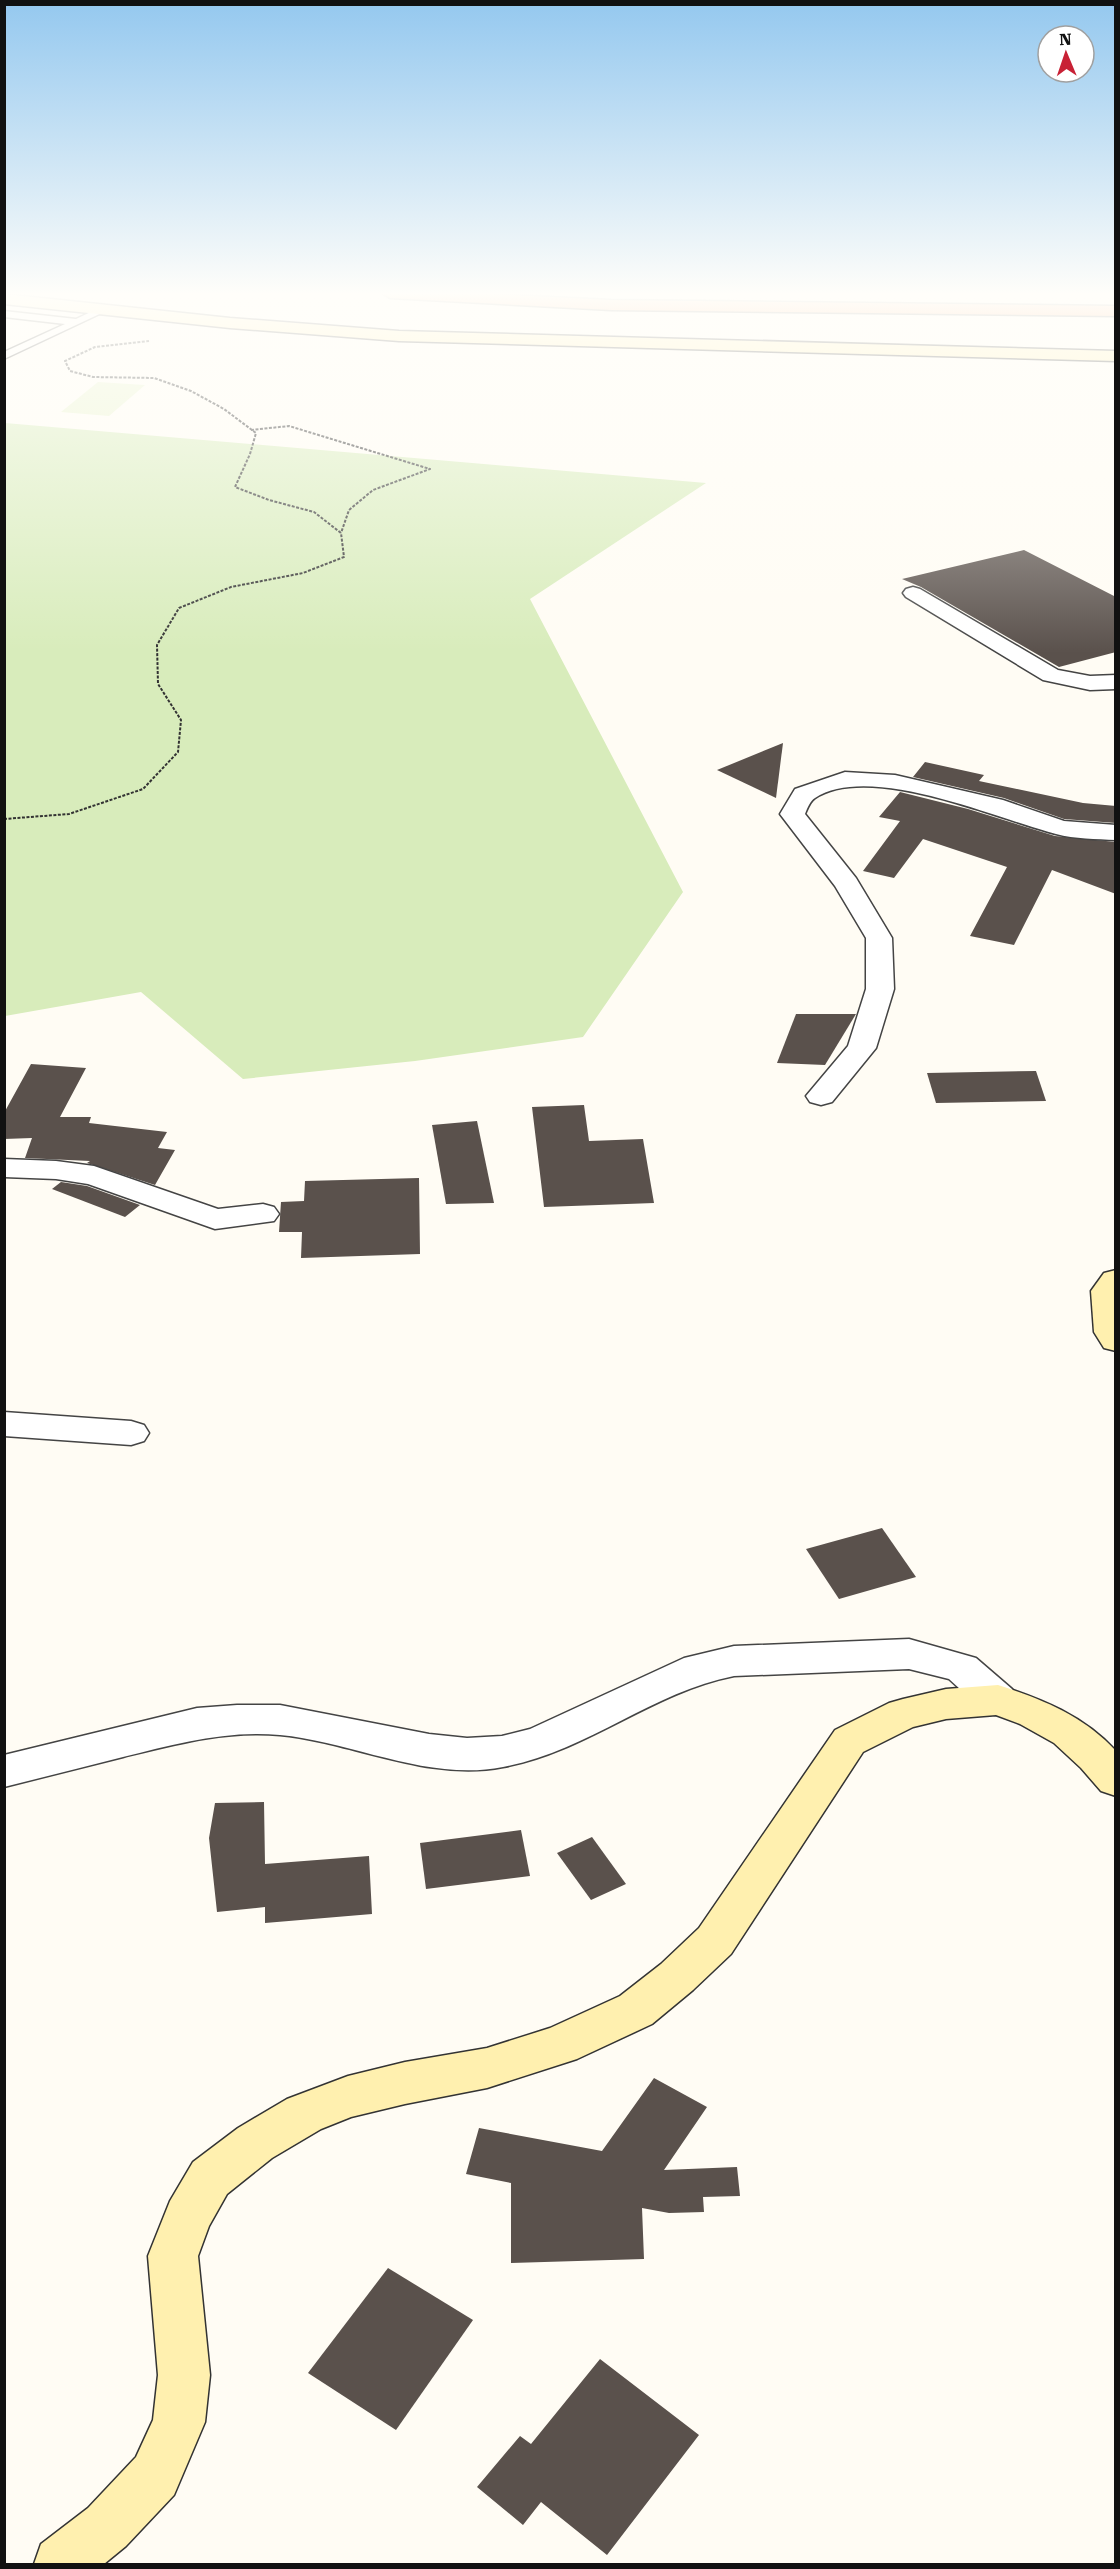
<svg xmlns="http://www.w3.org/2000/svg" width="1120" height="2569" font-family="'Roboto Serif',serif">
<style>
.green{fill:#d8ecbb}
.pitch{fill:#e9f3cd}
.building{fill:#5a514c}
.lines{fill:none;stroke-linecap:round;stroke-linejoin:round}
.lane-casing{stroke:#444;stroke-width:3}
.street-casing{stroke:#444;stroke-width:3}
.secondary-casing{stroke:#333;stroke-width:3}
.highway-casing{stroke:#222;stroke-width:3}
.path{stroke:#333;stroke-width:2;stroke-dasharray:3 1.5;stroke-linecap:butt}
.lane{fill:#fff;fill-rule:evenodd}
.street{fill:#fff;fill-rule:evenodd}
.secondary{fill:#fff0af;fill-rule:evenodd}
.highway{fill:#f99658;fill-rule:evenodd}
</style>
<rect width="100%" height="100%" fill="#fffcf4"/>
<polygon class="green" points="5,423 706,483 530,599 683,892 583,1037 415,1061 243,1079 141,992 5,1016"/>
<polygon class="pitch" points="98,382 145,385 109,416 61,412"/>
<g class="building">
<polygon points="1024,550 1116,597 1116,652 1059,667 921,587 902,579"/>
<polygon points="783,743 776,798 717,770"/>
<polygon points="925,762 984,775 979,781 1083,803 1116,806 1116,823 1064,819 1004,798 913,777"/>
<polygon points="900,792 968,809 1055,836 1116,842 1116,894 1052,870 1014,945 970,936 1007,867 923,839 894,878 863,871 900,821 879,817"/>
<polygon points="796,1014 856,1014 825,1065 777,1063"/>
<polygon points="31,1064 86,1068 60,1117 91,1117 89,1123 167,1132 158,1148 175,1150 155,1185 87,1163 90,1161 25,1158 32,1138 4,1139 4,1113"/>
<polygon points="1036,1071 1046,1101 936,1103 927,1073"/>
<polygon points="584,1105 589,1141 643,1139 654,1203 544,1207 532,1107"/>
<polygon points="477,1121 494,1203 446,1204 432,1125"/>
<polygon points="419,1178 420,1254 301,1258 302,1232 279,1232 281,1202 304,1201 305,1181"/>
<polygon points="61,1182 87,1186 140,1205 125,1217 52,1189"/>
<polygon points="882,1528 916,1577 839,1599 806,1549"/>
<polygon points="264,1802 265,1864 369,1856 372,1914 265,1923 265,1907 217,1912 209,1838 215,1803"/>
<polygon points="521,1830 530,1876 426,1889 420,1843"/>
<polygon points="592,1837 626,1884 591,1900 557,1853"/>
<polygon points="654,2078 707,2107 664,2170 737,2167 740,2196 703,2197 704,2212 669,2213 642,2208 644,2259 511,2263 511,2183 466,2174 479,2128 602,2151"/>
<polygon points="388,2268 473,2320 396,2430 308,2373"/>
<polygon points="600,2359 699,2435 607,2555 541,2502 523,2525 477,2487 520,2436 531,2444"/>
</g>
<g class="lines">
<g class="lane-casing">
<polygon id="lane" points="99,308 108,310 4,359 4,352 65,324 4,317 4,311 76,319"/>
</g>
<g class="street-casing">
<g id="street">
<polygon points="913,587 920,589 1058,670 1090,676 1116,675 1116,689 1090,690 1043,680 906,597 903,593 906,589"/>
<path d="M845 772 895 775 1003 800 1064 821 1116 825V840C1096 839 1075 839 1056 834 997 819 870 762 815 798 810 801 807 809 805 814L856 878 892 938 894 989 876 1048 832 1102 821 1105 810 1102 806 1096 848 1046 866 989V938L835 886 780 814 795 789Z"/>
<polygon points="4,1159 56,1161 94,1166 218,1209 263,1204 274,1207 279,1214 274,1221 215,1229 88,1184 56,1179 4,1177"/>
<polygon points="4,1412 131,1421 144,1425 149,1433 144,1441 131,1445 4,1436"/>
<path d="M909 1639 976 1658 1012 1689 1018 1700 1012 1711 998 1715 984 1711 949 1679 909 1669 734 1676C652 1692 586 1752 503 1767 429 1782 353 1742 280 1735 226 1730 175 1744 123 1757 84 1767 44 1777 4 1787V1755L197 1708 237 1705H280L429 1734 467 1738 502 1736 530 1729 684 1658 734 1646Z"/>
</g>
</g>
<g class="secondary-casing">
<g id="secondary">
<polygon points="4,294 230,318 399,331 1116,351 1116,361 399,341 230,328 4,304"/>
<polygon points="1116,1270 1116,1351 1104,1348 1094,1332 1091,1291 1104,1273"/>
<path d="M998 1685C1042 1699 1084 1716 1116 1751V1796L1101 1791 1081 1768 1054 1743 1020 1724 996 1715 946 1719 913 1727 863 1752 731 1954 693 1990 652 2024 577 2059 487 2088 405 2104 351 2117 321 2129 272 2158 227 2194 209 2226 198 2256 210 2375 205 2422 174 2495 126 2546 104 2564H34L41 2544 88 2508 136 2457 153 2420 158 2375 148 2256 170 2201 193 2162 238 2128 287 2099 348 2076 405 2062 487 2048 550 2028 620 1996 661 1964 699 1928 835 1730 889 1703 903 1699 946 1689Z"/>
</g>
</g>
<g class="highway-casing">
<polygon id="highway" points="382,293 475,293 611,300 1116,306 1116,316 611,310 390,298"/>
</g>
<g class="path">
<polyline points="251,430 289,426 430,469 373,490 349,510 341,533"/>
<polyline points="4,819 69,814 143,789 178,752 181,720 158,684 157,645 179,608 231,587 303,573 344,557 341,533 314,512 269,500 235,487 250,454 256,433 224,409 191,391 154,378 93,377 70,371 65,361 95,347 149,341"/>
</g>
<use href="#lane" class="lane"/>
<use href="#street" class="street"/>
<use href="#secondary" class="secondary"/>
<use href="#highway" class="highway"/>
</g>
<linearGradient id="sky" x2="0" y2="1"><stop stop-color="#94c8ef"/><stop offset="0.45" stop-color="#fffefa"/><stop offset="1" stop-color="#fffefa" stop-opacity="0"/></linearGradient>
<rect width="1120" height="653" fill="url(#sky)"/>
<rect width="1120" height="2569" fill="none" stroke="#111111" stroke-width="12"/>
<g transform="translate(1066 54) rotate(358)"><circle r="28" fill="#ffffff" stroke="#a0a0a0" stroke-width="1.5"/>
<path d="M0-4.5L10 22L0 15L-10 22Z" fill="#c82135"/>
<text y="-9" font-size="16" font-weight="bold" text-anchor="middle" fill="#111111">N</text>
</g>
</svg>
